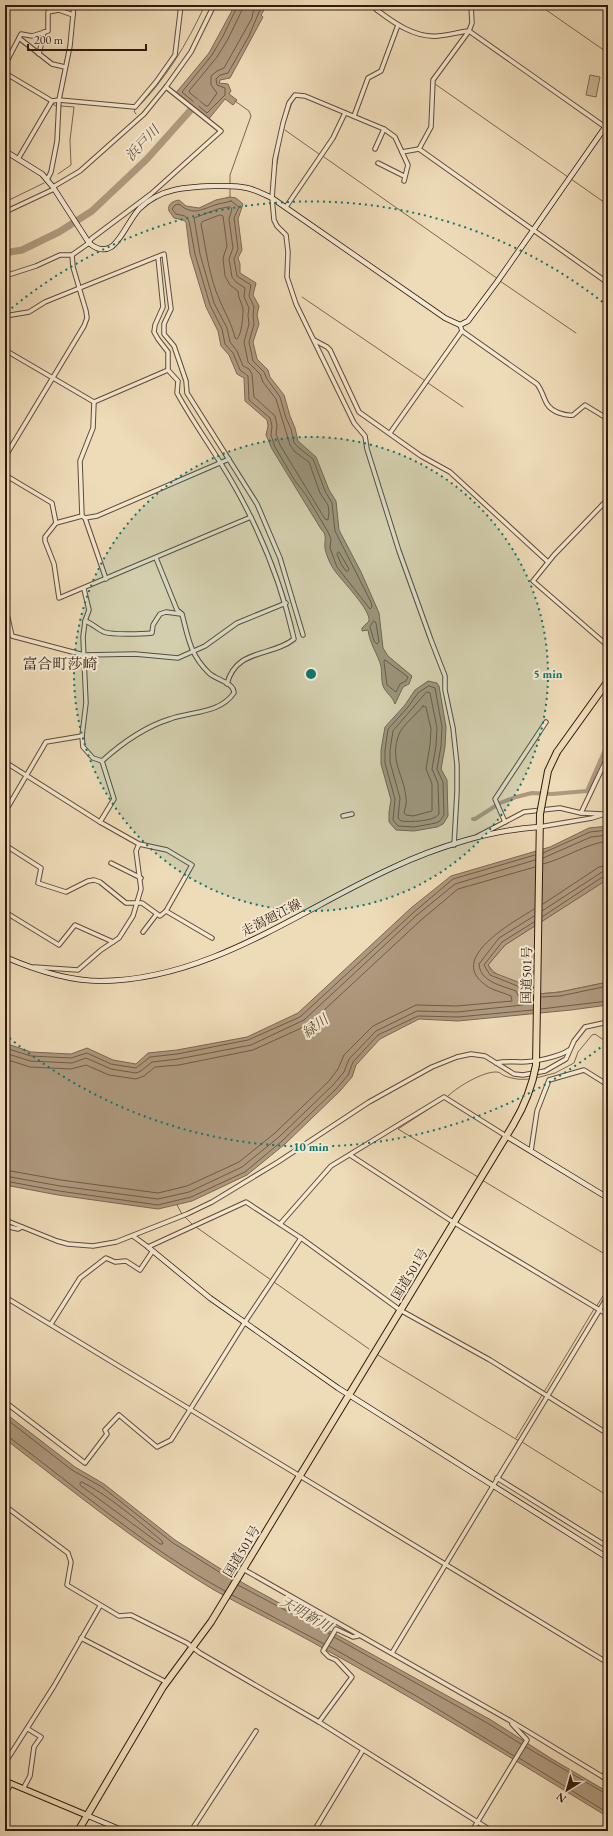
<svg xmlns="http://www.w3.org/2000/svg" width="613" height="1836" font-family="'EB Garamond','Noto Serif JP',serif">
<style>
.green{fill:#ceba9a;stroke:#806a54}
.water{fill:#ae997e;stroke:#7c6652}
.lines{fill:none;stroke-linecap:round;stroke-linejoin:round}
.shore{stroke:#705a46;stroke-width:1}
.stream{stroke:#7c6652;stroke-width:1}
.canal{stroke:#ae997e;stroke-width:4}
.river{stroke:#ae997e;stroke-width:7}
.street-casing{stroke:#604a39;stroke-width:5.5}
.secondary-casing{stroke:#311a0f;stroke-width:6}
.primary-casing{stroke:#311a0f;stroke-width:7}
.highway-casing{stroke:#311a0f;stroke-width:8}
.street{stroke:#f4e8d0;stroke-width:3.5}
.secondary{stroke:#f4e8d0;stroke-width:4.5}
.primary{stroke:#eedbb7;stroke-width:5}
.highway{stroke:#eedbb7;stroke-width:6}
.highway-bridge-casing{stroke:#311a0f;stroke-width:8;stroke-linecap:butt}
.highway-bridge{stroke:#eedbb7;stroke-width:6}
.ring{fill:none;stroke:#0f766e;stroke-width:2;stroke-dasharray:2 4}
.labels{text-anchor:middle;stroke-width:4;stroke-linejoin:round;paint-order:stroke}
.street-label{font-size:13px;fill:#311a0f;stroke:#f4e8d0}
.water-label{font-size:14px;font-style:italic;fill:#634d3b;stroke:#f4e8d0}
.quarter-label{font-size:15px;fill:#311a0f;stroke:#f4e8d0}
.centre{fill:#0f766e;stroke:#f4e8d0;stroke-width:2}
.ring-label{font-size:12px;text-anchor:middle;font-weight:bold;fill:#0f766e;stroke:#f4e8d0;stroke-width:4;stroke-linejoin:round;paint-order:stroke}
</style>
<rect width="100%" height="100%" fill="#eedbb7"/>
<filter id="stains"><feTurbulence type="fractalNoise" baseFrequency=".005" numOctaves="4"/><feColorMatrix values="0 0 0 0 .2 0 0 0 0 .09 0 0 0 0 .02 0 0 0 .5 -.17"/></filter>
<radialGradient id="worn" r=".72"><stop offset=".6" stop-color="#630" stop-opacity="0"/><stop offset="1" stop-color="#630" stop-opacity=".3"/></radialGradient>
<g class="green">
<polygon points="590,75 600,77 596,97 586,95"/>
<path d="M608 879V982L560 992 527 995C517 987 494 975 488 965L505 945Z"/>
</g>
<g class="water">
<polygon points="235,5 267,5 261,15 263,17 230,78 220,80 219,83 228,84 231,91 229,94 237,100 233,105 225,99 208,120 175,94 209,53"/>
<path d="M230 197 236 198 243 204 238 219 242 250 238 258 240 264V273L256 283 253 295 259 306 257 315 259 324 253 342 257 359 268 370 270 377 284 395 290 416 295 428 298 441 316 457 329 490 336 501 339 530 361 572 379 613 383 648 388 656 412 676 409 684 403 687 395 704C392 696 388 695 384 688 381 683 382 673 381 666 377 653 370 644 368 630L362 631V628L369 621C371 610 342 581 335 571 331 566 326 555 325 548 324 540 328 536 321 529L272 449 266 435 268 426 267 420 245 401 244 378 237 374 229 355 221 346 218 331 206 307 190 254 186 222 183 220 174 218 169 211C167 204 173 201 179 200L186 206 199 208 216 200Z"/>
<polygon points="428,681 437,683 439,686 446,727 445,747 441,769 447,780 448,816 443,824 437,827 414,831 396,830 389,822 389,812 391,800 381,764 381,750 385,727 405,705 415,690"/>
<polygon points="608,826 608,879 505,945 488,965 492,972 523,984 527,995 560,992 608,982 608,1005 571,1010 458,1021 419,1019 380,1039 356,1065 352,1077 340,1091 285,1144 247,1175 192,1201 158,1209 58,1195 5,1185 5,1043 31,1052 71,1054 87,1048 113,1060 136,1064 148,1053 177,1050 247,1037 298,1013 411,908 451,876 550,847 589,828"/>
<path d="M5 1413 75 1467 104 1484 175 1540 243 1583 491 1720 552 1759 608 1792V1817C510 1757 412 1697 312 1642 280 1624 246 1608 214 1590 140 1546 73 1491 5 1439Z"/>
</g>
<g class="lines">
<g class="shore">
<polyline points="238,5 223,36 212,55 182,92 207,113 225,95 225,88 217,85 216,79 220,75 228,73 249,36 262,5"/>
<polyline points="243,5 242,10 228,39 217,57 189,91 190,93 206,106 208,106 217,93 211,85 211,76 217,71 224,68 252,18 253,12 256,5"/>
<path d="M231 201 239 207 234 218 238 249 234 259 237 276 251 285 249 296 254 307 253 315 254 324 249 342 253 361 264 372 267 379 280 397 286 418 291 429 294 443 299 448 313 459 325 491 332 503 335 531 371 602 372 607 370 609 337 567 330 548 331 539 328 532 306 495 295 481 275 447 271 435 272 426 270 418 249 400 248 376 240 370 233 353 225 344 222 329 210 305 195 254 189 221 185 216 176 214 172 209 175 205 179 204C193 216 200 210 215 205 220 203 226 203 231 201Z"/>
<polygon points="230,207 232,209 229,219 233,248 229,259 232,277 236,282 245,288 244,297 249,308 248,315 249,324 244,342 248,362 260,374 263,382 276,399 290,445 295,452 309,462 320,493 328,505 329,512 328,520 325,519 280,445 276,434 277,425 275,416 254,397 252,374 249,369 243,366 237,351 230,342 227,328 214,303 200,254 194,218 218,209"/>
<path d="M220 215 223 216 227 246 223 258 225 276 230 285 238 291C238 298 242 303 243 309 243 317 242 333 237 339L235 338C232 324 225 313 220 301 209 277 206 249 201 224L202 222Z"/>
<polygon points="339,552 349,569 348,571 346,571 341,564 337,554"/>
<polygon points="374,621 376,623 379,642 377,644 374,641 370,627"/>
<polygon points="385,660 408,677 406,681 400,684 396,692 387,685 384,662"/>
<polygon points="429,686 435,688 442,727 441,746 437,769 443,782 444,815 440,821 436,823 414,827 398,826 393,820 395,799 385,763 385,750 388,729 408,707 418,693"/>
<path d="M427 692 430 693 437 728 436 746 432 769 438 783 439 814C434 822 409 822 401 821L398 818 400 798 390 762V750L393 731Z"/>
<path d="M423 706 426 707 431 729 430 745 426 769 432 784V811L413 816 406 815 404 813C405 808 407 803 406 798 404 775 389 761 399 734 402 726 417 714 423 706Z"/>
<polyline points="543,853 590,832 608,830"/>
<polyline points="543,858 591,837 608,835"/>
<path d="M543 864C566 858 585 844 608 841"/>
<polyline points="543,904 599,867 608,865"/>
<polyline points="542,911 602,872 608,871"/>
<polyline points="542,917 604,876 608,876"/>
<polyline points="541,997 560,996 608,986"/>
<polyline points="533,998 526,998 520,987 490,975 484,965 502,942 534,922"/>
<polyline points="541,1009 608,1001"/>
<polyline points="5,1048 31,1056 71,1058 87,1053 111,1064 136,1068 150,1057 177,1054 248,1040 300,1017 414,912 453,879 535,855"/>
<polyline points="5,1053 30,1061 72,1063 86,1058 111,1069 136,1073 141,1071 152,1062 178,1059 251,1045 304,1020 417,915 455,884 535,860"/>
<polyline points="5,1059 30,1067 71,1069 86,1065 109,1075 136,1079 144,1076 155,1067 179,1065 253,1050 308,1025 421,920 458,889 535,867"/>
<path d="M5 1170 61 1180 158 1193 187 1186 239 1162 275 1133 329 1081 338 1069 344 1055 373 1026 416 1005 457 1006 512 1001 511 996C502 992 490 990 483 983 449 956 516 921 534 909"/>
<path d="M5 1176 60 1186 158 1199 189 1192 242 1167 279 1137 333 1085 344 1072 349 1059 376 1031 417 1011 457 1012 523 1005 524 1003 520 999 516 991C503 986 480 982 479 964L499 938 534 916"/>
<polyline points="5,1181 59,1191 158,1205 191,1197 245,1172 282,1141 337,1088 348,1075 353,1062 378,1035 418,1016 458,1017 533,1010"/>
<polyline points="5,1418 72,1470 102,1487 173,1543 232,1580"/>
<path d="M5 1436 9 1437C79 1490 148 1549 225 1591"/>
<path d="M82 1482C111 1497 137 1520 162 1541L163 1544H160L80 1485V1483Z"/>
<polyline points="238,1585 330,1634"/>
<polyline points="232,1595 324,1644"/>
<polyline points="334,1637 489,1724 521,1744"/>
<polyline points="329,1646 418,1697 514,1756"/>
<polyline points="526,1747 608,1795"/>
<polyline points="519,1758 608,1813"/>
</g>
<g class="stream">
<polyline points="539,5 608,53"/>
<polyline points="435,84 568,177"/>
<polyline points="41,97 56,106"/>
<path d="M136 114 134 111C165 81 187 44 205 5"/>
<polyline points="285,130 319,154"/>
<polyline points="282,131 293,100"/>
<polyline points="324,157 498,279"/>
<polyline points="277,164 281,138"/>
<polyline points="58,174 71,165 70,140 74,107 61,106"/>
<polyline points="571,179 608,205"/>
<polyline points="230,184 230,175 251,116 249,111 235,101"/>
<polyline points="230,187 230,197"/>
<polyline points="5,202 44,183"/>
<polyline points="500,281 576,333"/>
<polyline points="302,297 424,380"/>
<polyline points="428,383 463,407"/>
<polyline points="536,1078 555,1073 574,1063 578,1052 592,1035 595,1034 608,1043"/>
<path d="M446 1098C455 1088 483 1071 497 1072 500 1072 502 1075 505 1076 513 1079 521 1080 529 1079"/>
<polyline points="444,1099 398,1129 478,1177"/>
<polyline points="482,1180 608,1256"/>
<polyline points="177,1205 182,1214"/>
<polyline points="184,1216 193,1225"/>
<polyline points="196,1227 369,1349"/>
<polyline points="596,1307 608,1288"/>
<polyline points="378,1355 519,1441"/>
<polyline points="544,1392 594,1309"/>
<polyline points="516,1438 542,1395"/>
<polyline points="522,1442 608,1496"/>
</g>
<polyline class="canal" points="473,819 475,819 500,803 516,797 532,793 552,794 587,791 608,743"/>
<polyline class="river" points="5,253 22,250 59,232 92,211 147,159 197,103"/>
<g class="street-casing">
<g id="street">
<polyline points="372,5 377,10"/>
<path d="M380 5 377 10C394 23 415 38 438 36 449 35 459 32 469 31L608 129"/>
<polyline points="19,38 21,34 32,36 48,31 48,12 59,10 73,15"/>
<polyline points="39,54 44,32"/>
<polyline points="5,65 19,38 52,64 65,67"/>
<polyline points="5,73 52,101"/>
<polyline points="354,116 368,78 381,71 398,25"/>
<polyline points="375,149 384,129"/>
<polyline points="419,149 608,283"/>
<polyline points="402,152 408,165 404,181"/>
<polyline points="18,159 52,101 59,100 135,107 156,82 175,55 181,5"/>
<polyline points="378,163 404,176"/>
<polyline points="47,180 51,172 57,141 59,100 70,46 74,5"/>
<polyline points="53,187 80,171 144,114 166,87 191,52 214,5"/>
<polyline points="286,207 333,138 345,113"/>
<polyline points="5,212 54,189"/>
<path d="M158 257 163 307 155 325 154 332 158 339 168 352V370L178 381 177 393C195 426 218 456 236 489 263 537 282 586 294 639 272 657 236 648 227 684"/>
<polyline points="5,276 36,266 60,255 72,255"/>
<polyline points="5,316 29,312 45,302 164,254 171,309 164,324 164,334 174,346 186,381 187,393 257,504 280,558 303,635"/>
<path d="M460 325 462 331 537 384C542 390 543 397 547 404 552 412 565 416 573 415L585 405 608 419"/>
<polyline points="314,340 327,347 330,350 359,412 421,456 450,472 548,562"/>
<polyline points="5,350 94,402"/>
<polyline points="94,402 93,428 80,461 82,516 85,518 106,579"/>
<polyline points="94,402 168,370"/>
<polyline points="390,433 462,331"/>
<polyline points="5,457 84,326 87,318 86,311 73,267 72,255 89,243 91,239 151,194 221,131 166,87"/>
<polyline points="5,475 52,503 56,523"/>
<polyline points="608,499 554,555 533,581 608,646"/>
<polyline points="82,516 56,523 45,537 45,541 54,564 59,598 251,517"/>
<polyline points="85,518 97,516 229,459"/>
<polyline points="84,589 89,610 85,621 83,637 86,703 82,736 83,747 93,758 102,761"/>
<polyline points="5,613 7,614 12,636 84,655 135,654 178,658 205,646 237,623 286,603"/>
<path d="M85 621C92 623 97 629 104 632 112 635 143 634 152 633L153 625 160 614 166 612 181 614"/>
<polyline points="546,722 495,799 505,822 524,812 560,808 581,813 603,814"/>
<path d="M102 761C122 743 144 727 170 719 192 711 219 714 234 693 234 682 216 680 209 673 190 655 188 637 182 614L177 610 156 558"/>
<polyline points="5,762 100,822 139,844 167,850 192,865 166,911 160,916 142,903 126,903 100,882 94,880 88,881 66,892 38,883 41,868 5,845"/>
<polyline points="5,812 46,742 82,736"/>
<polyline points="581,813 608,756"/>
<polyline points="343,816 352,814"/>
<polyline points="100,822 114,799 102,761"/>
<polyline points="539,827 592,818 608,813"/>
<polyline points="478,836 505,822"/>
<polyline points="454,845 457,792 457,765 453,728 445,690 445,676 431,640 399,551 367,449 365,436 354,423 296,304 287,277 288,252 286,235 277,226 274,220 272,198 275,159 283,123 289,103 295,95 305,96 384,129 395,137 402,152 419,149 431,127 433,80 469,31 472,23 471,5"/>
<polyline points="111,863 141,878"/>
<polyline points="166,911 212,938"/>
<polyline points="5,912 59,945 75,925 113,942"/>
<polyline points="143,932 156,915"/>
<polyline points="34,967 78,970 101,950 119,938 133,916 141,889 136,851 139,844"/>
<path d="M496 1063C505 1061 512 1062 521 1062 534 1062 559 1057 569 1050"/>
<polyline points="531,1151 537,1111 549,1080 584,1070 608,1085"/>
<polyline points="350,1155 453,1222 608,1315"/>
<polyline points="5,1220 57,1241 68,1244 93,1246 116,1242 187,1214 212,1202 278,1162 369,1102 432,1067 457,1057 471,1054 485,1056 514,1074 523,1075 545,1071 566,1059 574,1041 585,1027 608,1022"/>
<polyline points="280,1224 331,1166 444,1097 506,1136"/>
<polyline points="5,1226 18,1229 22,1227"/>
<polyline points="133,1236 148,1247 246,1202 301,1238 400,1310 490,1360 608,1434"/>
<polyline points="5,1297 608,1663"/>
<polyline points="51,1324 80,1278 106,1258 115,1262 126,1261 140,1270 152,1252"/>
<polyline points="5,1402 85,1463 107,1434 105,1430 119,1415 157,1447 171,1440 245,1322 301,1238"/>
<polyline points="497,1478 608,1547"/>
<polyline points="5,1506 68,1553 71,1562 67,1585 119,1616 131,1615 187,1643 200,1653 319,1722 492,1831"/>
<polyline points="243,1569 509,1720 608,1780"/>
<polyline points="81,1638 166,1682"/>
<polyline points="392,1653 608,1296"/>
<polyline points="319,1722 352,1677 336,1660 329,1657 323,1651 336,1629 353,1637 358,1636"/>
<polyline points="5,1763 54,1686 100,1606"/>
<polyline points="603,1777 608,1768"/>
<polyline points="23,1789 30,1776 34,1747 41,1737 28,1729"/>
<polyline points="5,1795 11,1784"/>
<polyline points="191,1831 256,1731"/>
<polyline points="314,1831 363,1750"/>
<polyline points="472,1831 527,1740 512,1724"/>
</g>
</g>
<g class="secondary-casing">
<g id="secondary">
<path d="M5 151 42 174 53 187 89 243C95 248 103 252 111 247 121 241 130 218 140 208 161 188 186 187 214 186 225 186 236 185 247 188 256 190 264 194 272 198L445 318 460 325 468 321 497 282 608 123"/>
<path d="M5 957C35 970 69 981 101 981 209 980 298 911 392 868 436 847 491 830 539 827"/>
<polyline points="506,1136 608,1198"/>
<polyline points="148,1247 210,1298 338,1388 608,1558"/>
<polyline points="86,1815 124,1831"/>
</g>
</g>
<g class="primary-casing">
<polyline id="primary" points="5,1781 86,1815"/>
</g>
<g class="highway-casing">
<g id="highway">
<polyline points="557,752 608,681"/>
<polyline points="536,1065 540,814"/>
<polyline points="78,1831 163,1687 211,1622 225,1599 513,1125"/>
</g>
</g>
<use href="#street" class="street"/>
<use href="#secondary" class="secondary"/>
<use href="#primary" class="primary"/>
<use href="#highway" class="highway"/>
<g class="highway-bridge-casing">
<g id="highway-bridge">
<polyline points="540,814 548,771 557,752"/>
<path d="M513 1125C525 1105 532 1088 536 1065"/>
</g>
</g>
<use href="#highway-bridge" class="highway-bridge"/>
</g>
<circle cx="311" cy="674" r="237" fill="#0f766e" fill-opacity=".12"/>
<g class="ring">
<circle cx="311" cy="674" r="237"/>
<path d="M605 1044A473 473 0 0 1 7 1036M7 312A473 473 0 0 1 605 304"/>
</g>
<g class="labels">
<g class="street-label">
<text transform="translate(271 917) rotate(-27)" y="5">走潟廻江線</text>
<text transform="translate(526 975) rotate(-89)" y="5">国道501号</text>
<text transform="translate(409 1274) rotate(-59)" y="5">国道501号</text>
<text transform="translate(241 1551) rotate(-59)" y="5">国道501号</text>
</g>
<g class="water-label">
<text transform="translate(142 143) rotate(-47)" y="5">浜戸川</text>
<text transform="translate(315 1026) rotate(-37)" y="5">緑川</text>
<text transform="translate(306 1614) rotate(30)" y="5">天明新川</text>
</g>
<g class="quarter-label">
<text x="60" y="669">富合町莎崎</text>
</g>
</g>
<circle cx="311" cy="674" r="6" class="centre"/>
<g class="ring-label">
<text x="548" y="678">5 min</text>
<text x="311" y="1151">10 min</text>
</g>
<rect width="613" height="1836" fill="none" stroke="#eedbb7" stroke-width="20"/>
<rect x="6" y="6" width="601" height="1824" fill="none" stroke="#311a0f" stroke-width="2"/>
<rect x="10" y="10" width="593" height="1816" fill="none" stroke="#311a0f"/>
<g transform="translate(567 1790) rotate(217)" stroke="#f4e8d0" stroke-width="3" paint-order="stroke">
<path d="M0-3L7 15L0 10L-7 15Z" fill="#311a0f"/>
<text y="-6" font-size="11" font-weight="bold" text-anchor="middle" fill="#311a0f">N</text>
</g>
<path d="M28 44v6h118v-6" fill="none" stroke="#311a0f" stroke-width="2"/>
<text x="34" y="44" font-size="12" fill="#311a0f" stroke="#f4e8d0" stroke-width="3" paint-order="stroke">200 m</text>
<rect width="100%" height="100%" filter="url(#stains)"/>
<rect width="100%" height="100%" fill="url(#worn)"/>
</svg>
